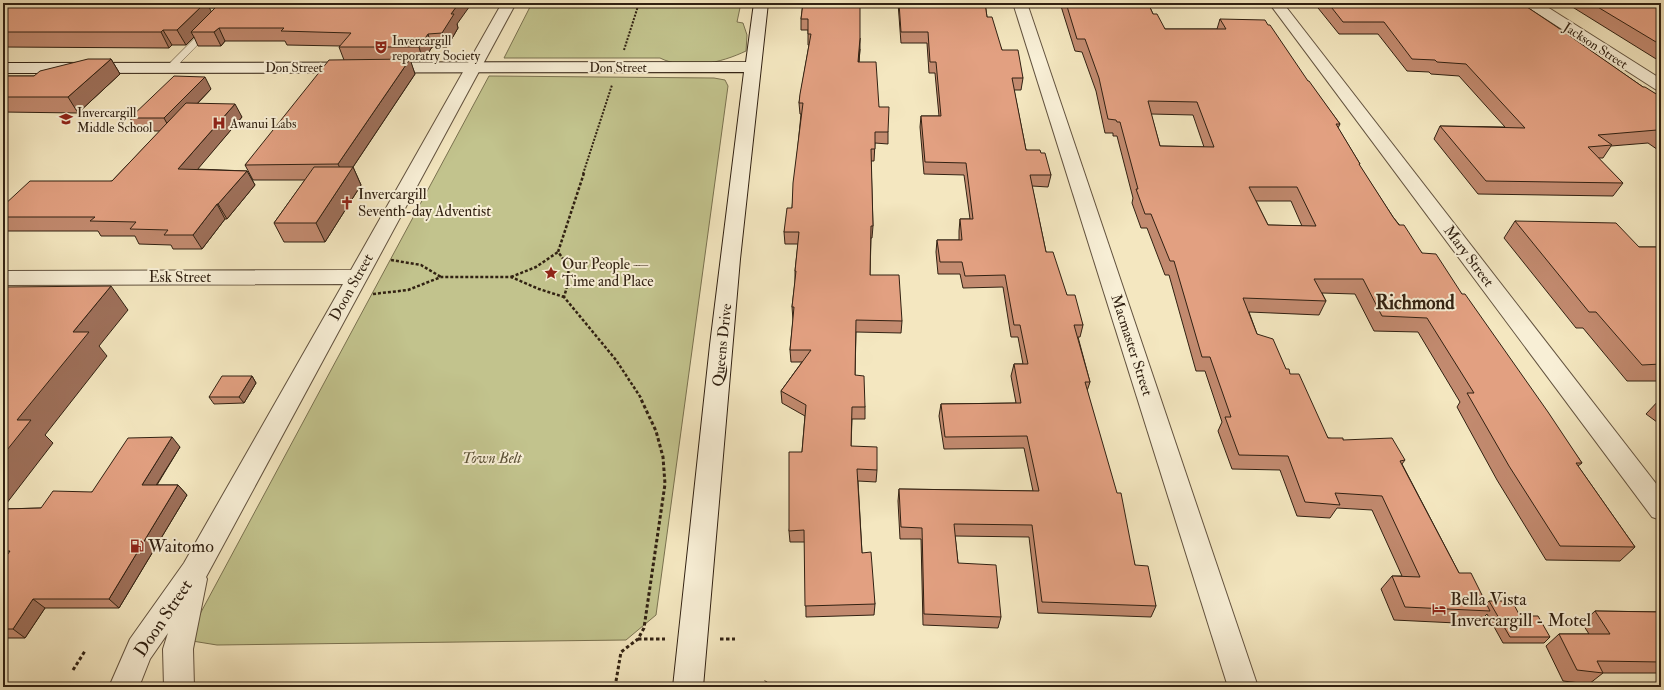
<svg xmlns="http://www.w3.org/2000/svg" width="1664" height="690" font-family="'IM FELL Double Pica',serif">
<style>
.green{fill:#c2c38d;stroke:#7a7250}
.lines{fill:none;stroke-linecap:round;stroke-linejoin:round}
.lane-casing{stroke:#62523e;stroke-width:1}
.street-casing{stroke:#62523e;stroke-width:2}
.secondary-casing{stroke:#312112;stroke-width:2}
.path-far2{stroke:#312112;stroke-width:2;stroke-dasharray:2 1.5;stroke-linecap:butt}
.path-far1{stroke:#312112;stroke-width:2.5;stroke-dasharray:3 2;stroke-linecap:butt}
.path{stroke:#312112;stroke-width:3;stroke-dasharray:3.5 2.5;stroke-linecap:butt}
.lane{fill:#f8efd6;fill-rule:evenodd}
.street{fill:#f8efd6;fill-rule:evenodd}
.secondary{fill:#f8efd6;fill-rule:evenodd}
.wall{fill:#c28a6f;stroke:#312112;fill-rule:evenodd}
.shaded-wall{fill:#9e705a;stroke:#312112}
.building{fill:#e2a081;stroke:#312112;fill-rule:evenodd}
.labels{text-anchor:middle;stroke-width:4;stroke-linejoin:round;paint-order:stroke}
.far-poi-label{font-size:13px;fill:#312112;stroke:#f8efd6;text-anchor:start}
.far-street-label{font-size:13px;fill:#312112;stroke:#f8efd6}
.poi-label{font-size:15px;fill:#312112;stroke:#f8efd6;text-anchor:start}
.street-label{font-size:15px;fill:#312112;stroke:#f8efd6}
.park-label{font-size:15px;font-style:italic;fill:#5c5237;stroke:#f8efd6}
.near-poi-label{font-size:18px;fill:#312112;stroke:#f8efd6;text-anchor:start}
.near-street-label{font-size:18px;fill:#312112;stroke:#f8efd6}
.district-label{font-size:19px;font-weight:bold;fill:#312112;stroke:#f8efd6}
</style>
<rect width="100%" height="100%" fill="#f4e7c0"/>
<filter id="stains"><feTurbulence type="fractalNoise" baseFrequency=".005" numOctaves="4"/><feColorMatrix values="0 0 0 0 .2 0 0 0 0 .09 0 0 0 0 .02 0 0 0 .5 -.17"/></filter>
<radialGradient id="worn" r=".72"><stop offset=".6" stop-color="#630" stop-opacity="0"/><stop offset="1" stop-color="#630" stop-opacity=".3"/></radialGradient>
<g class="green">
<path d="M532 3H741L737 22 743 23 747 35 746 51C721 63 686 71 660 58H504Z"/>
<polygon points="489,76 714,78 725,80 728,86 656,615 626,640 217,645 186,640"/>
</g>
<g class="lines">
<g class="lane-casing">
<g id="lane">
<polygon points="194,4 227,5 232,8 227,12 225,11 224,9 192,7 192,5"/>
<polygon points="204,29 207,29 211,31 174,69 168,69 168,65"/>
</g>
</g>
<g class="street-casing">
<g id="street">
<polygon points="502,3 516,3 206,577 207,579 193,649 194,687 164,687 163,649 168,633 150,659 139,687 109,687 130,639 184,563 343,284 3,285 3,271 351,270"/>
<polygon points="1013,3 1027,3 1258,687 1228,687"/>
<polygon points="1269,3 1283,3 1661,490 1661,520 1652,517"/>
<polygon points="1524,3 1541,3 1661,79 1661,91 1655,89 1526,6"/>
</g>
</g>
<g class="secondary-casing">
<polygon id="secondary" points="754,3 768,3 740,259 703,687 673,687 710,345 744,72 3,73 3,63 746,62"/>
</g>
<g class="path-far2">
<polyline points="624,50 639,3"/>
<polyline points="583,174 612,85"/>
</g>
<g class="path-far1">
<path d="M584 173 558 252C572 269 570 277 564 297L616 360 641 398"/>
<polyline points="391,260 421,265 441,277"/>
<polyline points="511,277 536,267 558,252"/>
<polyline points="373,294 408,290 441,277 511,277 539,289 564,297"/>
</g>
<g class="path">
<polyline points="638,639 665,639"/>
<polyline points="720,639 735,639"/>
<polyline points="73,670 85,651"/>
<polyline points="615,687 621,652 638,639 644,628 665,484 663,457 656,431 640,397"/>
<polyline points="763,687 766,681"/>
</g>
<use href="#lane" class="lane"/>
<use href="#street" class="street"/>
<use href="#secondary" class="secondary"/>
</g>
<g class="wall">
<polygon points="3,3 211,12 457,24 458,28 447,47 432,47 423,61 410,61 415,74 353,167 361,185 325,242 284,242 274,223 305,180 253,180 245,165 344,60 339,47 340,46 287,45 285,41 225,41 221,46 198,46 194,37 186,45 172,45 169,48 3,47"/>
<polygon points="803,3 860,49 859,62 879,107 888,132 888,144 875,143 874,161 871,161 873,226 872,238 871,238 870,275 902,321 901,333 856,332 855,375 865,407 865,419 852,419 851,446 877,470 876,482 858,481 862,553 875,604 874,615 806,617 805,542 790,542 789,531 802,452 805,416 782,403 781,391 802,362 791,362 790,350 793,320 792,307 795,282 795,271 798,244 785,244 784,232 792,208 801,114 800,114 799,103 809,45 808,45 808,30 801,30 801,19"/>
<polygon points="898,3 985,3 987,17 1002,50 1023,78 1021,90 1014,90 1026,150 1041,153 1051,175 1048,187 1032,186 1046,252 1067,295 1083,325 1080,337 1078,337 1090,382 1087,391 1135,565 1156,606 1151,617 1038,613 1029,537 955,536 958,563 1001,617 998,628 923,625 921,539 900,539 898,501 899,489 1033,491 1024,448 944,449 939,416 941,404 1016,403 1011,376 1014,364 1023,364 1018,337 1011,337 1003,287 963,288 960,274 938,274 936,252 937,240 959,240 959,231 960,219 970,219 964,175 924,174 920,127 921,116 939,116 935,73 929,73 927,43 901,43"/>
<path d="M1060 3H1148L1153 14 1165 29H1217L1220 19 1308 81 1340 124 1338 128 1360 164 1359 165 1393 217 1422 253 1462 294 1582 463 1578 466 1635 547 1620 561 1546 560 1497 480 1457 407 1460 402 1418 332 1374 331 1355 294 1322 293 1326 301 1319 315 1249 312 1257 334 1286 369 1290 374 1328 438 1343 440 1405 460 1402 464 1459 573 1487 603 1489 601 1520 616 1550 637 1544 643H1503L1487 614 1477 624 1394 620 1381 589 1392 576H1402L1372 510 1337 508 1330 518 1297 516 1280 470 1232 469 1218 431 1222 422 1205 371H1196L1169 275H1165L1147 228H1141L1132 203 1133 198 1117 136H1113V133H1105L1096 91 1082 52 1075 51ZM1151 114 1193 115 1204 147 1160 146ZM1256 201H1291L1302 226 1268 225Z"/>
<polygon points="1314,3 1521,3 1643,87 1661,97 1661,152 1648,143 1611,146 1603,158 1598,158 1623,183 1613,196 1478,194 1434,139 1440,126 1505,127 1459,76 1431,74 1429,72 1407,71 1378,34 1339,34"/>
<polygon points="1566,3 1661,3 1661,62"/>
<polygon points="111,59 120,74 78,113 3,112 3,76 34,76"/>
<polygon points="211,89 197,104 242,117 197,169 247,171 255,185 227,219 225,219 202,249 173,249 171,245 139,244 135,236 101,236 98,231 3,231 3,206 112,181 160,131 138,131 130,118"/>
<polygon points="1515,221 1639,247 1661,247 1661,381 1627,381 1583,328 1576,328 1504,238"/>
<polygon points="252,376 256,383 244,403 214,404 209,397"/>
<polygon points="1661,398 1661,425 1646,414"/>
<polygon points="180,447 157,485 178,485 187,495 119,608 45,608 25,638 3,638 3,509 41,508 92,492"/>
<polygon points="1595,611 1661,612 1661,673 1603,673 1589,684 1563,681 1546,646 1559,634 1589,634 1582,623"/>
</g>
<g class="shaded-wall">
<polygon points="205,3 207,3 214,17 191,32 194,37 186,45 177,30"/>
<polygon points="459,3 472,3 457,24 458,28 447,47 442,33 451,14"/>
<polygon points="219,28 225,41 221,46 214,32"/>
<polygon points="163,30 172,45 169,48 161,32"/>
<polygon points="428,34 432,47 423,61 419,47"/>
<polygon points="860,38 860,49 858,73 858,62"/>
<polygon points="111,59 120,74 78,113 68,97"/>
<polygon points="410,59 415,74 353,167 361,185 325,242 316,223 345,179 338,164"/>
<polygon points="205,77 211,89 171,131 164,118"/>
<polygon points="235,104 242,117 186,183 178,169"/>
<polygon points="247,171 255,185 227,219 218,204"/>
<polygon points="217,204 225,219 202,249 193,235"/>
<polygon points="111,286 128,310 99,346 107,356 45,435 53,443 3,508 3,455 17,420 73,332"/>
<polygon points="252,376 256,383 244,403 239,397"/>
<polygon points="172,437 180,447 150,495 142,485"/>
<polygon points="178,485 187,495 119,608 109,599"/>
<polygon points="33,599 45,608 25,638 13,629"/>
</g>
<g class="building">
<polygon points="3,3 205,3 177,30 163,30 161,32 3,32"/>
<polygon points="372,3 459,3 451,14 454,14 442,33 428,34 419,47 339,47 351,33 281,31 284,28 219,28 214,32 191,32 219,4 370,6"/>
<polygon points="803,3 860,3 860,38 858,62 876,62 879,107 889,107 888,132 875,132 875,149 871,149 873,226 871,226 870,275 899,275 902,321 856,320 855,375 864,376 865,407 852,407 851,446 877,447 877,470 857,469 862,553 871,552 875,604 805,606 804,530 789,531 789,452 802,452 806,405 781,391 811,350 790,350 794,307 792,307 796,271 795,271 799,232 784,232 787,208 792,208 793,183 803,103 799,103 800,94 811,34 808,34 808,19 801,19"/>
<polygon points="899,3 985,3 987,17 992,17 1002,50 1018,50 1023,78 1012,78 1026,150 1040,150 1041,153 1045,153 1051,175 1030,175 1046,252 1053,252 1067,295 1075,295 1083,325 1074,325 1090,382 1085,382 1117,493 1121,493 1135,565 1148,566 1156,606 1042,602 1032,525 954,524 958,563 996,565 1001,617 924,614 922,528 901,527 899,489 1039,491 1027,436 945,437 941,404 1021,403 1014,364 1028,364 1020,325 1014,325 1005,275 965,276 962,262 940,262 937,240 962,240 960,219 973,219 966,163 925,162 921,116 941,116 936,62 930,62 928,32 901,32"/>
<path d="M1066 3H1148L1153 14H1157L1165 29H1226L1220 19 1265 20 1268 25H1270L1308 81H1309L1340 124H1336L1360 164H1359L1393 217 1399 225H1404L1422 253 1436 254 1462 294H1465L1548 412 1582 463H1576L1635 547 1560 546 1509 466 1467 393H1474L1427 318 1382 316 1363 279H1314L1326 301 1243 298 1257 334 1273 339 1286 369H1289L1290 374H1299L1328 438H1343V440L1392 438 1405 460 1400 461 1459 573H1471L1490 611 1405 607 1392 576 1420 577 1382 496 1335 493 1340 505 1305 502 1288 456 1239 455 1225 417H1231L1210 357H1202L1174 261H1170L1151 214H1145L1136 189H1138L1120 122H1117L1116 120 1108 119 1099 78 1085 39H1077ZM1148 101 1197 102 1214 147 1160 146ZM1249 187H1297L1316 226 1268 225Z"/>
<polygon points="1328,3 1521,3 1557,27 1643,87 1645,87 1661,97 1661,133 1657,130 1598,135 1612,145 1588,147 1623,183 1486,181 1440,126 1525,128 1466,64 1437,62 1435,60 1412,59 1384,22 1343,22"/>
<polygon points="1591,3 1661,3 1661,45"/>
<polygon points="88,59 111,59 68,97 3,97 3,76 34,76 40,71"/>
<polygon points="410,59 338,164 245,165 329,60"/>
<polygon points="174,76 205,77 164,118 130,118"/>
<polygon points="186,103 235,104 178,169 247,171 218,204 217,204 193,235 164,235 168,230 130,229 136,222 90,221 95,217 3,217 3,206 30,181 112,181"/>
<polygon points="314,167 353,167 316,223 274,223"/>
<polygon points="1515,221 1616,223 1639,247 1661,247 1661,364 1642,365 1596,312 1589,312"/>
<polygon points="111,286 73,332 89,332 17,420 31,420 3,455 3,287"/>
<polygon points="222,376 252,376 239,397 209,397"/>
<polygon points="172,437 142,485 178,485 109,599 33,599 13,629 3,629 3,561 10,551 3,551 3,509 41,508 53,491 92,492 128,438"/>
<polygon points="1489,601 1512,601 1520,616 1538,616 1550,637 1510,637"/>
<polygon points="1595,611 1661,612 1661,662 1597,661 1603,673 1577,670 1559,634 1610,634"/>
</g>
<defs>
<g id="theatre-bare" transform="scale(1.08)"><path d="M-5-5.5Q0-4 5-5.5V0Q5 5 0 6Q-5 5-5 0ZM-3.3-2.5H-1v1.5H-3.3ZM1-2.5H3.3v1.5H1ZM-2.8 1Q0 5.5 2.8 1Z" fill="#8f2418" stroke="#f8efd6" stroke-width="2.5" paint-order="stroke"/></g>
<g id="school-bare" transform="scale(1.08)"><path d="M0-5L7-2L0 1L-7-2ZM-4 1L0 2.5L4 1V4Q0 6-4 4Z" fill="#8f2418" stroke="#f8efd6" stroke-width="2.5" paint-order="stroke"/></g>
<g id="hospital-bare" transform="scale(1.08)"><path d="M-5-5h3v3.5h4V-5h3V5h-3V1.5h-4V5h-3Z" fill="#8f2418" stroke="#f8efd6" stroke-width="2.5" paint-order="stroke"/></g>
<g id="church-bare" transform="scale(1.08)"><path d="M-1.2-6h2.4v3.5h3.3v2.4h-3.3V6h-2.4V-.1h-3.3v-2.4h3.3Z" fill="#8f2418" stroke="#f8efd6" stroke-width="2.5" paint-order="stroke"/></g>
<g id="sight-bare" transform="scale(1.08)"><path d="M0-6L1.8-2.2L6-1.7L2.9 1.2L3.7 5.4L0 3.3L-3.7 5.4L-2.9 1.2L-6-1.7L-1.8-2.2Z" fill="#8f2418" stroke="#f8efd6" stroke-width="2.5" paint-order="stroke"/></g>
<g id="fuel-bare" transform="scale(1.08)"><path d="M-5.5-6h7V0h2V4h1.3V-2.5L3-4.5l.8-.8L6-3V5H2.5V1h-1V6h-7ZM-4.2-4.7v3.2H.2V-4.7Z" fill="#8f2418" stroke="#f8efd6" stroke-width="2.5" paint-order="stroke"/></g>
<g id="hotel-bare" transform="scale(1.08)"><path d="M-6-4.5h1.5V1H6V5H4.5V3h-9V5H-6ZM-4 0a1.8 1.8 0 1 1 3.6 0ZM.5 0V-2.5h3Q6-2.5 6 0Z" fill="#8f2418" stroke="#f8efd6" stroke-width="2.5" paint-order="stroke"/></g>
</defs>
<g fill-rule="evenodd">
<use href="#theatre-bare" x="381" y="47"/>
<use href="#school-bare" x="66" y="119"/>
<use href="#hospital-bare" x="219" y="123"/>
<use href="#church-bare" x="347" y="203"/>
<use href="#sight-bare" x="551" y="273"/>
<use href="#fuel-bare" x="137" y="546"/>
<use href="#hotel-bare" x="1439" y="609"/>
</g>
<g class="labels">
<g class="far-poi-label">
<text x="392" y="45">Invercargill<tspan x="392" dy="15">reporatry Society</tspan></text>
<text x="77" y="117">Invercargill<tspan x="77" dy="15">Middle School</tspan></text>
<text x="230" y="128">Awanui Labs</text>
</g>
<g class="far-street-label">
<text transform="translate(1596 45) rotate(33)" y="5">Jackson Street</text>
<text x="294" y="72">Don Street</text>
<text x="618" y="72">Don Street</text>
</g>
<g class="poi-label">
<text x="358" y="199">Invercargill<tspan x="358" dy="17">Seventh-day Adventist</tspan></text>
<text x="562" y="269">Our People —<tspan x="562" dy="17">Time and Place</tspan></text>
</g>
<g class="street-label">
<text transform="translate(1469 256) rotate(53)" y="5">Mary Street</text>
<text x="180" y="282">Esk Street</text>
<text transform="translate(351 287) rotate(-61)" y="5">Doon Street</text>
<text transform="translate(722 345) rotate(-84)" y="5">Queens Drive</text>
<text transform="translate(1132 345) rotate(72)" y="5">Macmaster Street</text>
</g>
<g class="park-label">
<text x="492" y="463">Town Belt</text>
</g>
<g class="near-poi-label">
<text x="148" y="552">Waitomo</text>
<text x="1450" y="605">Bella Vista<tspan x="1450" dy="21">Invercargill - Motel</tspan></text>
</g>
<g class="near-street-label">
<text transform="translate(163 618) rotate(-56)" y="6">Doon Street</text>
</g>
<g class="district-label">
<text x="1415" y="309">Richmond</text>
</g>
</g>
<rect width="1664" height="690" fill="none" stroke="#f4e7c0" stroke-width="16"/>
<rect x="4" y="4" width="1656" height="682" fill="none" stroke="#312112" stroke-width="2"/>
<rect x="8" y="8" width="1648" height="674" fill="none" stroke="#312112"/>
<rect width="100%" height="100%" filter="url(#stains)"/>
<rect width="100%" height="100%" fill="url(#worn)"/>
</svg>
